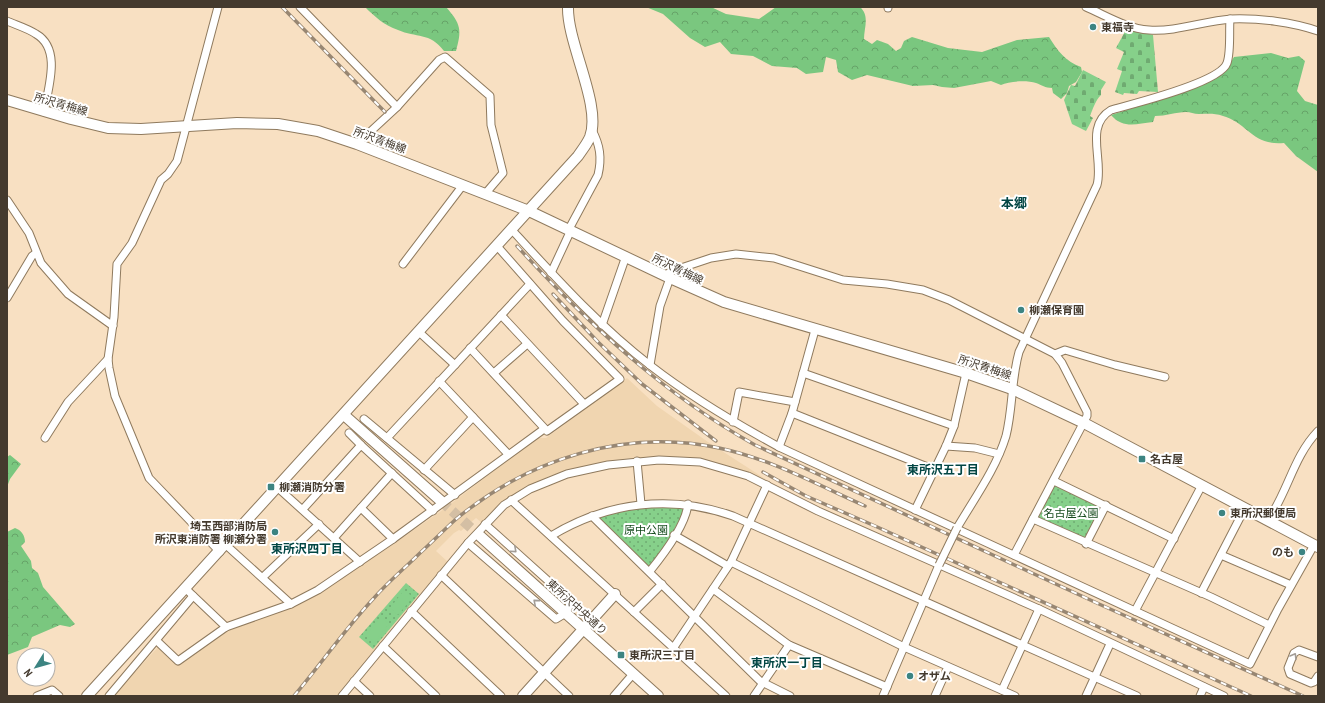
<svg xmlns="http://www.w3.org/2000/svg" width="1325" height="703" font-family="'PT Sans Narrow','Noto Sans JP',sans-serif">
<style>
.built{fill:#f0d5b0}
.forest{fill:url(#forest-crowns)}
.cemetery{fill:url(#cemetery-stones)}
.park{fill:url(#park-dots)}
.pitch{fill:#86d08a}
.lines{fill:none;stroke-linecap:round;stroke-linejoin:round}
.secondary-tunnel{stroke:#d4bfa4;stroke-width:10;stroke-dasharray:10 5;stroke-linecap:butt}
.street-casing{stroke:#8f7a5e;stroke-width:9}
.secondary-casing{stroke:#8f7a5e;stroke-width:12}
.street{stroke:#fff;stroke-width:7}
.secondary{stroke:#fff;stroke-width:10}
.rail-casing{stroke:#988773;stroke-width:3.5}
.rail{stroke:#fff;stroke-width:2;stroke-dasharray:6;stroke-linecap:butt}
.street-bridge-casing{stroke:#8f7a5e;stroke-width:9;stroke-linecap:butt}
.street-bridge{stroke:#fff;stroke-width:7}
.oneway{stroke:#a29c96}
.poi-dot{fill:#3c8482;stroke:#fff;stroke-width:1.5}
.labels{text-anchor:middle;stroke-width:4;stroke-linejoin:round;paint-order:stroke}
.poi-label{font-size:11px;font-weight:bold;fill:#443a2e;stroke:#fff;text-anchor:start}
.street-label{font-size:11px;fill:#443a2e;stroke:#fff}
.park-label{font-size:11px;fill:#174c1e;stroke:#fff}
.neighbourhood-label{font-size:12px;font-weight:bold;fill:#024644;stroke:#fff}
.quarter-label{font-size:13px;font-weight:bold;fill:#024644;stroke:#fff}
</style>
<defs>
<pattern id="forest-crowns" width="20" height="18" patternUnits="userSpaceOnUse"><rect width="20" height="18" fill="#7ac77f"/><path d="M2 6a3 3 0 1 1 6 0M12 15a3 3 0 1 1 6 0" fill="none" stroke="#66a368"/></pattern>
<pattern id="cemetery-stones" width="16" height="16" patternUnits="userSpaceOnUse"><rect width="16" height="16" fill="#86d08a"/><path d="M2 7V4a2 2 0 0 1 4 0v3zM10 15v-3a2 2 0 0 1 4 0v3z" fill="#6faa71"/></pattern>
<pattern id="park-dots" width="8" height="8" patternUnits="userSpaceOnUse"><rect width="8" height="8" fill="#86d08a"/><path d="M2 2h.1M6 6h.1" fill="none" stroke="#6faa71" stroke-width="1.8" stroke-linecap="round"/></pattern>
</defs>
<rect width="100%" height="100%" fill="#f8e0c2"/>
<polygon class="built" points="627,378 657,406 708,442 767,480 733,467 697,460 657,457 623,459 594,464 549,476 512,496 482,523 476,518 461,531 459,530 454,533 436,551 448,562 339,696 113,696 158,647 178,665 205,642 226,629 261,617 351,571 385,550 444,509 520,451 539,438 546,438"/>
<g class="forest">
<path d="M365 7H446C461 24 462 30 456 51H444C430 32 416 38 398 30 384 25 375 17 365 7Z"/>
<path d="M646 7H711L726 14 759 19 776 7H860C870 16 864 28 864 39L872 44 877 40 888 44 896 51 901 48 904 41 912 37 948 48 982 52 1017 40 1049 37C1057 50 1066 62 1081 67L1082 72 1076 82 1069 86 1067 93 1061 99 1053 93 1052 88C1045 88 1042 85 1036 83 1027 80 1009 81 1001 85L991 81 954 88 942 87 933 85 913 86 867 75 852 80 838 72 836 60 826 57 823 72 806 74 797 68 772 66 753 56 731 54 720 42 705 47 690 38 663 14Z"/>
<path d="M1271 53 1288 58 1299 56 1305 61 1297 91 1305 101 1318 105V172L1296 156 1284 143C1252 146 1248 123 1223 116 1214 113 1208 114 1199 114 1194 114 1190 112 1186 112 1176 112 1166 116 1155 116L1153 122C1136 124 1123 129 1111 115L1181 93 1229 65 1234 57Z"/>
<polygon points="10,455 21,464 10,479 7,487 7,457"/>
<path d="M15 528C21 530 25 535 25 542L21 546 31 561 32 568 38 573 43 587 75 624 70 627 60 625 32 637 28 647 7 655V532Z"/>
</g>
<g class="cemetery">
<polygon points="1127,28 1153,35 1158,92 1139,91 1137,94 1124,93 1123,95 1115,92 1122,71 1117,69 1124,52 1116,48"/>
<path d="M1083 70 1106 82 1101 90V95C1095 101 1093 109 1090 116L1093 118 1086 131 1072 124 1064 100 1071 85 1075 86Z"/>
</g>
<g class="park">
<polygon points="1054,485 1102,506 1087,539 1040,520 1038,517"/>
<polygon points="647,506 682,508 684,511 672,534 651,566 647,566 600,520 600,516 619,511"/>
<polygon points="406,583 419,594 373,649 359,637"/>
</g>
<g class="pitch">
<polygon points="404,590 413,597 398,615 390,608"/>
<polygon points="381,617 389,624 375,642 366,635"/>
</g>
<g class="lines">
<polyline class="secondary-tunnel" points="441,501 480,536"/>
<g class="street-casing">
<g id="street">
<polyline points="218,7 177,161 168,174 161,180 132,243 117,264 114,317 108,359 109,368 115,396 149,478 220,552"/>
<polyline points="300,7 397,107 357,144"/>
<path d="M1086 7C1105 15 1127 29 1149 30 1176 32 1204 21 1231 19 1259 18 1292 22 1318 31"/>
<polyline points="888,8 888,7"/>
<path d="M7 21C16 25 27 28 36 34 62 49 48 88 44 112"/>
<polyline points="397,107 439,60 445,57 490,96 491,125 503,173 485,194"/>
<polyline points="7,200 29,233 41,263 68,294 113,326"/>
<path d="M569 229 598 175C602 158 600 145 592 130"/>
<path d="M512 230C556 278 599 326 651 366 691 397 735 423 779 447L1250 664 1278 609 1314 545"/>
<polyline points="403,264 463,185"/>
<polyline points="551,273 571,230"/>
<polyline points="664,276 672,271 711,258 736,254 774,258 843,280 887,284 923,290 949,300 1055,354 1062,363 1087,412 1087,416 1014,555"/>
<polyline points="7,298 32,256 36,253"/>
<polyline points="501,315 584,404"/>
<polyline points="602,325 626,256"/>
<polyline points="419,332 455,365"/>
<polyline points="470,348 547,431 620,379 563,321 497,246"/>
<polyline points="1055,354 1065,350 1115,365 1165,377"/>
<polyline points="650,365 660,306 670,278"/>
<polyline points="494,373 527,344"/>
<polyline points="803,373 954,426"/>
<polyline points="439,381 508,454"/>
<polyline points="792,413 935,470"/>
<polyline points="364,419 455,495"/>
<polyline points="733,422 739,392 795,402"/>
<polyline points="349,433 361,445"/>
<polyline points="45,438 68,402 108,359"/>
<polyline points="387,438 530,284"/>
<polyline points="946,446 975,448 999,454"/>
<polyline points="779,447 792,413 815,330"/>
<polyline points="637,461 641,504"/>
<polyline points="424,470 473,417"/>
<polyline points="1054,481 1174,539"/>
<polyline points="278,488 360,562"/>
<polyline points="511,500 726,696"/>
<polyline points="361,508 393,539"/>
<polyline points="303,509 361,445 433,511"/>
<polyline points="915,510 946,446 954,426 966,373"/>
<polyline points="592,516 760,681 790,696"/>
<polyline points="1033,519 1211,597 1269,625"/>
<path d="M1268 520C1288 492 1293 457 1318 431"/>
<path d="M957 528C974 499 996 469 1006 436 1013 408 1011 380 1019 352L1097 185C1104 160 1084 126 1111 110 1132 104 1220 83 1227 63 1231 52 1229 31 1230 19"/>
<polyline points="674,535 728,566"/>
<path d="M551 536C607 502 671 494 733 516L1137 696"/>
<polyline points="334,538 392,473"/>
<polyline points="468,543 556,619 566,613 570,604 565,596 485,524"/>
<polyline points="1086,544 1106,505"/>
<polyline points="226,545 291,604"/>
<polyline points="1221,555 1291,585"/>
<polyline points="731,562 904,647 1015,696"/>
<path d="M650 571C663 555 686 524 688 504"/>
<polyline points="441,575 569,696"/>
<polyline points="263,577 319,524"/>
<polyline points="186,589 226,627"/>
<polyline points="713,589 789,645 887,687"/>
<polyline points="1201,593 1245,508"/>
<polyline points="411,611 501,696"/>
<polyline points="1135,611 1202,485"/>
<polyline points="634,612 662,584"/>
<polyline points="157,641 178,661 226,627 291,604 318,590 393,539 544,429"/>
<polyline points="383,646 436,696"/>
<polyline points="674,647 731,562 767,485"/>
<polyline points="1318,657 1299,650 1294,653 1288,668 1290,674 1311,683 1314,682 1318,676"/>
<polyline points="354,681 370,696"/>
<polyline points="1002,690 1039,609"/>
<polyline points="37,696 52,690 59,696"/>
<polyline points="109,696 193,596"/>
<polyline points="342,696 468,543 504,505 530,489 567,474 608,465 659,460 700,462 748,476 818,511 1039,609 1224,696"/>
<polyline points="614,696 633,674"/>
<polyline points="754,696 789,645"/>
<polyline points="883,696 939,565"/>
<polyline points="935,696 948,667"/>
<polyline points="1086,696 1110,644"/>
<polyline points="1200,696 1204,687"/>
</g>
</g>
<g class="secondary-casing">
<g id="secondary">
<polyline points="7,100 71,119 108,128 141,129 237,123 278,124 318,131 357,144 529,211 670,278 724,302 966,373 1012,389 1084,423 1318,547"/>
<polyline points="344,415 441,501"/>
<polyline points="480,536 658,696"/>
<path d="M87 696 578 156C582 150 587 144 590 137 602 106 567 43 568 7"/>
<polyline points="523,696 615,594"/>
</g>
</g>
<use href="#street" class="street"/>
<use href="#secondary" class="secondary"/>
<g class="rail-casing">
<g id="rail">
<polyline points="282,7 385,112"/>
<path d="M517 246C588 324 662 393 755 445L1099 604 1303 696"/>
<polyline points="553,294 598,342 642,384 716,441"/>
<polyline points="763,472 806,496 875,526 1251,696"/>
<path d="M294 696C321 664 345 629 374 598 388 582 405 568 420 553 432 542 443 531 455 520 528 459 625 428 719 448 771 459 818 485 865 506"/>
</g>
</g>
<use href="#rail" class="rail"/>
<g class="street-bridge-casing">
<polyline id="street-bridge" points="939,565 957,528"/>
</g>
<use href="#street-bridge" class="street-bridge"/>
</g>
<defs><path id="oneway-chevron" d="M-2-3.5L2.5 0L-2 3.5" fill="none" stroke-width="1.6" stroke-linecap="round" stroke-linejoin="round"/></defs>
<g class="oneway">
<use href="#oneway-chevron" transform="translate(514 550) rotate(42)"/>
<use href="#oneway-chevron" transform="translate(536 602) rotate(-139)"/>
<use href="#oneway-chevron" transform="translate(1294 656) rotate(-59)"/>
</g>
<g class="poi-dot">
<circle cx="1093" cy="27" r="4"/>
<circle cx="1021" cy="310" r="4"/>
<rect x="1138" y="455" width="8" height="8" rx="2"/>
<rect x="267" y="483" width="8" height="8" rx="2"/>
<circle cx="1222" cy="513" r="4"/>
<circle cx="275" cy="532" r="4"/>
<circle cx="1302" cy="552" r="4"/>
<rect x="617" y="651" width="8" height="8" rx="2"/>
<circle cx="910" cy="676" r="4"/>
</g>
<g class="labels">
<g class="poi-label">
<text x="1101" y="31">東福寺</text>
<text x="1029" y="314">柳瀬保育園</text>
<text x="1150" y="463">名古屋</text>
<text x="279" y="491">柳瀬消防分署</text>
<text x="1230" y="517">東所沢郵便局</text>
<text x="267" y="530" text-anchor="end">埼玉西部消防局<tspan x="267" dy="13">所沢東消防署 柳瀬分署</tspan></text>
<text x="1294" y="556" text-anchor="end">のも</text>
<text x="629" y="659">東所沢三丁目</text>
<text x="918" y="680">オザム</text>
</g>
<g class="street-label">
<text transform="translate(61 104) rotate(16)" y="4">所沢青梅線</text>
<text transform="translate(380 140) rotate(20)" y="4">所沢青梅線</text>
<text transform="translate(678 269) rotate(26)" y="4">所沢青梅線</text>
<text transform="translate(985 367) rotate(18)" y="4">所沢青梅線</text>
<text transform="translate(577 607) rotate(42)" y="4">東所沢中央通り</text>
</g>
<g class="park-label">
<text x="1071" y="517">名古屋公園</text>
<text x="646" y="534">原中公園</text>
</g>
<g class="neighbourhood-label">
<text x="943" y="474">東所沢五丁目</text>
<text x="307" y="553">東所沢四丁目</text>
<text x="787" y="667">東所沢一丁目</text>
</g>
<g class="quarter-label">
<text x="1014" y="208">本郷</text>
</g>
</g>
<rect width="1325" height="703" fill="none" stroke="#443a2e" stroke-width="16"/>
<g transform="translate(36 667) rotate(233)"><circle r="19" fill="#ffffff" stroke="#b4b0ab"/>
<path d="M0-3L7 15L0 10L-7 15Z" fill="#3c8482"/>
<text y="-6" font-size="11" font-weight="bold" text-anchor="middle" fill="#443a2e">N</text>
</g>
</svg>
